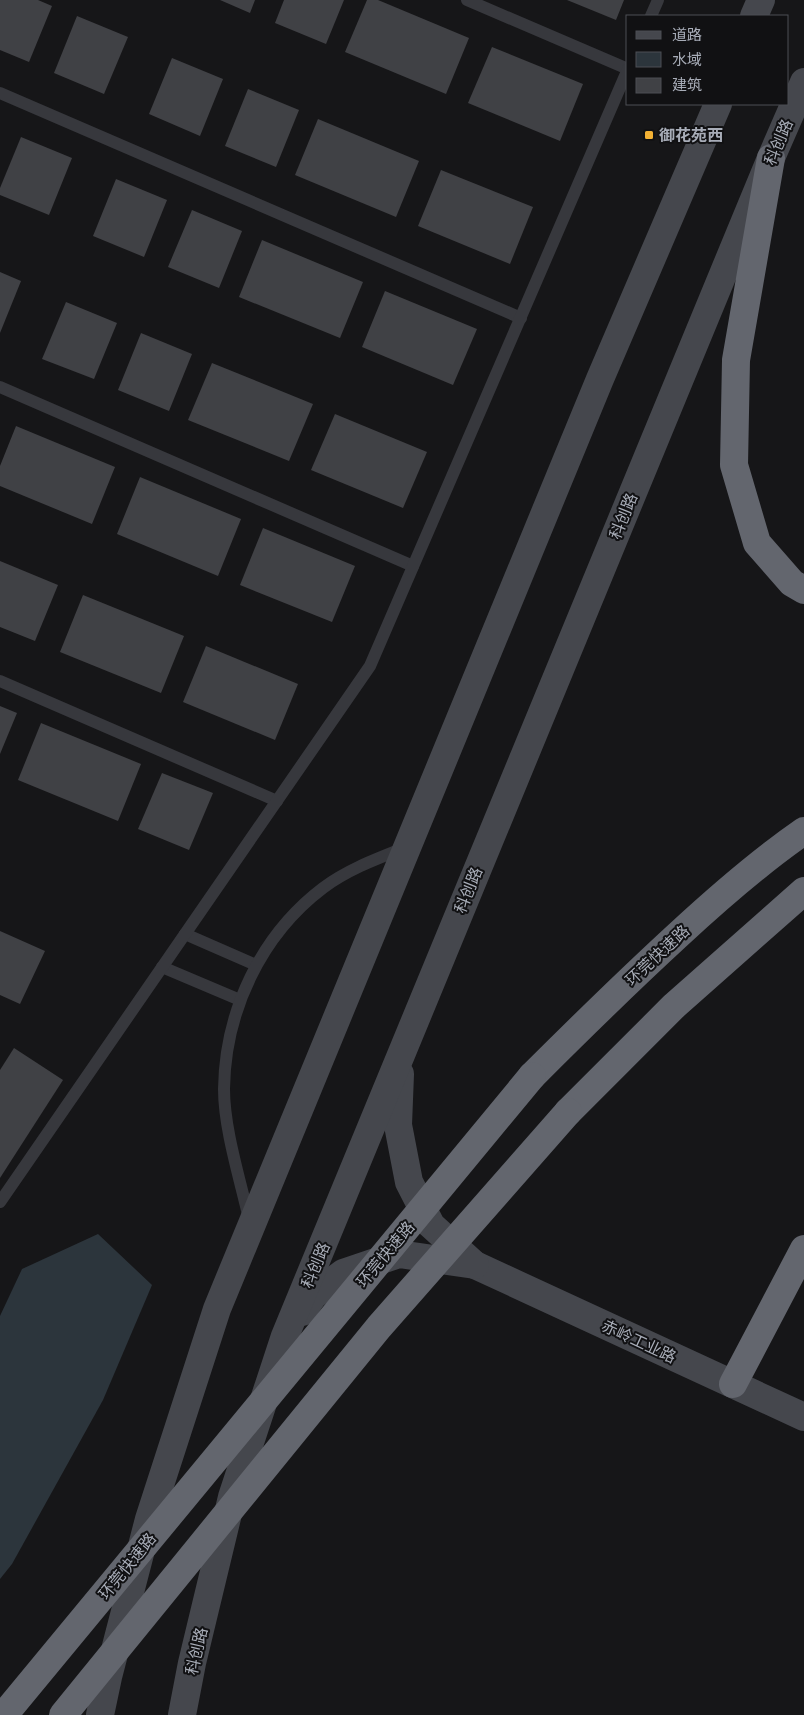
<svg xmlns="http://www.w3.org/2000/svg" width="804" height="1715" font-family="'Source Sans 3','Noto Sans SC',sans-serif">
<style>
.water{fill:#2c353c}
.building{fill:#404145}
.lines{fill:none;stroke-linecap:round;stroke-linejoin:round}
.lane{stroke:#37383d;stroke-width:12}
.secondary{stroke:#45474d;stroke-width:28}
.highway{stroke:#63666e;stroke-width:28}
.highway-bridge{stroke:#63666e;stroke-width:28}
.poi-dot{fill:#f2b134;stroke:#111113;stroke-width:2}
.labels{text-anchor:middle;stroke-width:4;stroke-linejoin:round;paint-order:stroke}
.poi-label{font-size:16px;font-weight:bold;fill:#a8adb8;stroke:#111113;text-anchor:start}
.street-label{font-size:16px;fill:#a8adb8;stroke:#111113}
</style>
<rect width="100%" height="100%" fill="#161618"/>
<polygon class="water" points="98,1234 152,1285 103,1400 12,1564 0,1579 0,1316 22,1269"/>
<g class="building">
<polygon points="0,0 38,0 52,6 29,62 0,50"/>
<polygon points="220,0 255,0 250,13"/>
<polygon points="284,0 344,0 326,44 275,23"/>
<polygon points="367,0 378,0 469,38 446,94 345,52"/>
<polygon points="567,0 624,0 616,20"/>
<polygon points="77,16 128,37 104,94 54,73"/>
<polygon points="492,47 583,84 560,141 468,103"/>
<polygon points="172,58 223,79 200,136 149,114"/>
<polygon points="248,89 299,110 276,167 225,146"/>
<polygon points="318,119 419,161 396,217 295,175"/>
<polygon points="21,137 72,158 49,215 0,195 0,188"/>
<polygon points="441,170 533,207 510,264 418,226"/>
<polygon points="116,179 167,200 144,257 93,236"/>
<polygon points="192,210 242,231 219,288 168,267"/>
<polygon points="262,240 363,282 340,338 239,297"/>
<polygon points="0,272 21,281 0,333"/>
<polygon points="385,291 477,329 453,385 362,347"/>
<polygon points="66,302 117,323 94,379 42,359"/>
<polygon points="141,333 192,354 169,411 118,390"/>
<polygon points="212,363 313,404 289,461 188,420"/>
<polygon points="335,414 427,452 403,508 311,470"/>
<polygon points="16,426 115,467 92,524 0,486 0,466"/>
<polygon points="140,477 241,519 218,576 117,534"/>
<polygon points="263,528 355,566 332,622 240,585"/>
<polygon points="0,561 58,585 35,641 0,627"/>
<polygon points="83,595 184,636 161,693 60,652"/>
<polygon points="206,646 298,684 275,740 183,702"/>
<polygon points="0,706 17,713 0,754"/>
<polygon points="41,723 141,764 118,821 18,780"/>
<polygon points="162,773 213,793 189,850 138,829"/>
<polygon points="0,931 45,951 20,1004 0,995"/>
<polygon points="14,1048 63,1080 0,1178 0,1070"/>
</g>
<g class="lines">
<g class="lane">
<polyline points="467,0 628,69"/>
<polyline points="651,16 658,0"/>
<polyline points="0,93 521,318"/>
<polyline points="0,387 413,566"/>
<polyline points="0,681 277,801"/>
<polyline points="185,934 256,965"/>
<polyline points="162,967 240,1000"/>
<polyline points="0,1202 370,666 628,69"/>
<path d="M249 1219C240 1179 224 1129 224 1089 225 1011 261 935 323 888 347 870 376 859 404 848"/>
</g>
<g class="secondary">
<polyline points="754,16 761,0"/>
<polyline points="475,1265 804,1417"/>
<polyline points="302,1312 313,1296 343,1273 399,1254 475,1265 431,1225 409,1182 398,1125 400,1074"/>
<polyline points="100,1715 108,1677 149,1519 217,1309 600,379 718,104"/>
<polyline points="182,1715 192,1663 232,1497 285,1336 771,158 804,82"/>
</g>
<g class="highway">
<polyline points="771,158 736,360 734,465 757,543 792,583 804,590"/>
<path d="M532 1076C580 1028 628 981 678 935 718 898 759 862 804 831"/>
<polyline points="568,1112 674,1006 804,891"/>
<polyline points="733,1384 804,1249"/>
</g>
<g class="highway-bridge">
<polyline points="4,1715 532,1076"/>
<polyline points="63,1715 379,1327 568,1112"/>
</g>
</g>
<rect class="poi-dot" x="644" y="130" width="10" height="10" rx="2.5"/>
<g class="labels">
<g class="poi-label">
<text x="659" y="141">御花苑西</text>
</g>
<g class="street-label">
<text transform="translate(778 142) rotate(-67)" y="6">科创路</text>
<text transform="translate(623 516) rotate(-68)" y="6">科创路</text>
<text transform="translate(468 890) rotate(-68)" y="6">科创路</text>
<text transform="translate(657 955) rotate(-43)" y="6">环莞快速路</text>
<text transform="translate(385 1254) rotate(-50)" y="6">环莞快速路</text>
<text transform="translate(315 1265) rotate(-67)" y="6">科创路</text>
<text transform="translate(639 1341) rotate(25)" y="6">赤岭工业路</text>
<text transform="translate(127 1566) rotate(-51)" y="6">环莞快速路</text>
<text transform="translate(196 1651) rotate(-77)" y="6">科创路</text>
</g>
</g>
<rect x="626" y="15" width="162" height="90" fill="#111113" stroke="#4d4f55"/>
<rect x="636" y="31" width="25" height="8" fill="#45474d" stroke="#4d4f55"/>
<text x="672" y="40" font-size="15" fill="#a8adb8">道路</text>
<rect x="636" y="52" width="25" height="15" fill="#2c353c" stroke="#4d4f55"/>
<text x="672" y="65" font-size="15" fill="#a8adb8">水域</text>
<rect x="636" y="78" width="25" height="15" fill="#404145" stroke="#4d4f55"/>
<text x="672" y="90" font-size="15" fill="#a8adb8">建筑</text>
</svg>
